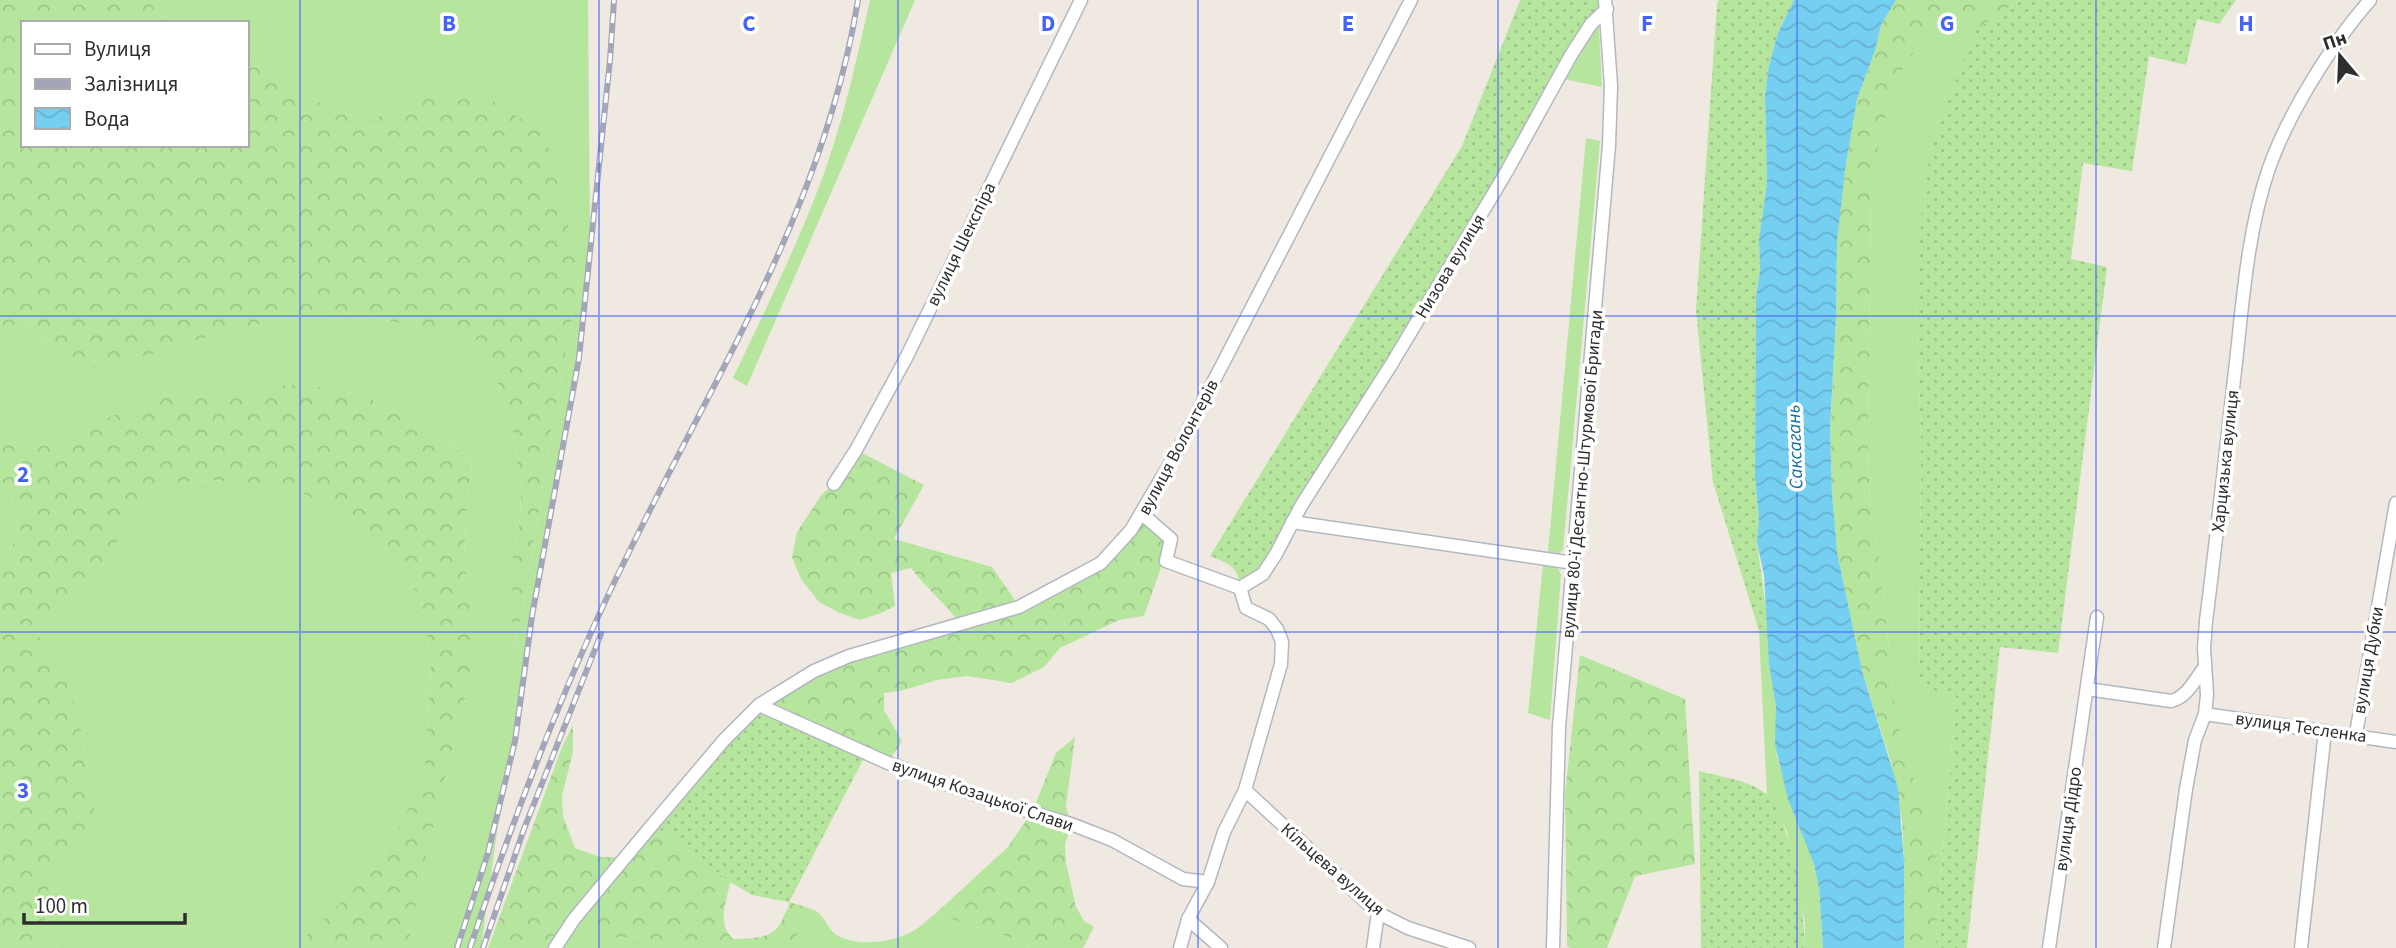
<svg xmlns="http://www.w3.org/2000/svg" width="2396" height="948" font-family="'Source Sans 3',sans-serif">
<style>
.grass{fill:#b6e59e}
.forest{fill:url(#forest-crowns)}
.garden{fill:url(#garden-dots)}
.water{fill:url(#water-waves)}
.lines{fill:none;stroke-linecap:round;stroke-linejoin:round}
.minor-casing{stroke:#b4b7c1;stroke-width:15}
.minor{stroke:#fff;stroke-width:12}
.rail-casing{stroke:#a3a6b8;stroke-width:6}
.rail{stroke:#fff;stroke-width:3.5;stroke-dasharray:10;stroke-linecap:butt}
.grid{fill:none;stroke:#4264fb;stroke-width:2;stroke-opacity:0.55}
.labels{text-anchor:middle;stroke-width:7;stroke-linejoin:round;paint-order:stroke}
.street-label{font-size:18px;fill:#2e2e2e;stroke:#fff}
.water-label{font-size:19px;font-style:italic;fill:#0d6fa3;stroke:#fff}
.grid-label{font-size:23px;text-anchor:middle;font-weight:bold;fill:#4264fb;stroke:#fff;stroke-width:7;stroke-linejoin:round;paint-order:stroke}
</style>
<defs>
<pattern id="forest-crowns" width="20" height="18" patternUnits="userSpaceOnUse" patternTransform="scale(1.75)"><rect width="20" height="18" fill="#b6e59e"/><path d="M2 6a3 3 0 1 1 6 0M12 15a3 3 0 1 1 6 0" fill="none" stroke="#9dc588"/></pattern>
<pattern id="garden-dots" width="8" height="8" patternUnits="userSpaceOnUse" patternTransform="scale(1.75)"><rect width="8" height="8" fill="#b6e59e"/><path d="M2 2h.1M6 6h.1" fill="none" stroke="#9dc588" stroke-width="1.8" stroke-linecap="round"/></pattern>
<pattern id="water-waves" width="16" height="10" patternUnits="userSpaceOnUse" patternTransform="scale(1.75)"><rect width="16" height="10" fill="#75cff0"/><path d="M0 5q4-4 8 0t8 0" fill="none" stroke="#66b2ce"/></pattern>
</defs>
<rect width="100%" height="100%" fill="#efe9e1"/>
<g class="grass">
<polygon points="148,0 588,0 590,240 579,358 532,616 524,689 515,741 501,803 481,948 408,948 424,865 478,646 464,560 467,503 472,462 448,441 363,395 303,384 112,416 27,452 0,440 0,333 24,320 62,360 161,352 197,340 280,319 354,312 431,331 474,337 490,360 511,420 521,487 520,521 513,553 513,647 524,606 549,445 580,274 409,102 372,120 325,107 279,73 247,60 247,23 175,23 158,14"/>
<path d="M870 0H915L747 386 733 378C763 315 794 252 819 187 842 127 856 63 870 0Z"/>
<polygon points="1949,15 1975,31 1939,124 1916,298 1921,440 1919,686 1956,695 1941,875 1896,716 1879,555 1870,511 1868,441 1871,186 1883,125 1903,68 1924,38"/>
<polygon points="1591,24 1599,28 1602,87 1558,78"/>
<polygon points="1586,138 1600,141 1563,550 1559,553 1548,552"/>
<polygon points="208,480 281,485 329,505 387,550 422,600 431,668 424,774 401,825 370,874 301,942 301,948 58,948 45,923 49,883 78,846 95,811 79,718 38,635 67,611 113,551 129,517 156,485"/>
<polygon points="0,489 10,491 20,537 0,558"/>
<polygon points="1543,564 1557,566 1561,575 1550,720 1528,713"/>
<polygon points="1767,617 1769,665 1776,707 1777,756 1814,864 1819,888 1823,948 1805,948 1805,923 1787,831 1767,795 1759,631"/>
<path d="M812 909C826 916 824 923 834 933 853 948 892 943 913 931 921 927 928 919 935 914L1024 942 1029 948H783L806 927Z"/>
<polygon points="574,919 592,934 613,938 647,936 659,948 555,948"/>
</g>
<g class="forest">
<polygon points="0,0 148,0 158,14 175,23 23,23 23,145 247,145 247,60 279,72 325,107 372,120 409,102 450,89 483,95 545,134 580,274 549,445 524,606 512,650 513,553 520,521 521,487 511,420 490,360 474,337 431,331 354,312 280,319 197,340 161,352 92,368 62,360 24,320 0,333"/>
<polygon points="1896,0 2020,0 1975,31 1949,15 1924,38 1903,68 1883,125 1871,186 1868,441 1870,511 1879,555 1896,716 1941,875 1935,948 1904,948 1904,861 1902,820 1890,759 1862,671 1837,552 1832,493 1830,427 1836,318 1837,242 1840,204 1852,124 1857,99 1875,51 1881,25"/>
<polygon points="303,384 363,395 448,441 472,462 467,503 464,560 478,646 424,865 408,948 301,948 300,942 370,874 401,825 424,774 431,668 422,600 387,550 329,505 281,485 208,480 156,485 129,517 113,551 67,611 38,635 67,681 79,718 95,811 78,846 49,883 45,923 58,948 0,948 0,558 20,537 10,491 0,489 0,440 27,452 112,416 173,395"/>
<path d="M856 450 924 485 894 539 992 567 1019 606 1100 563 1142 514 1171 539 1144 616 1119 620 1060 648 1044 667 1012 683 967 676 937 680 904 690 884 693V710L902 741 888 763 759 705 814 671 961 625C946 604 926 588 911 568L891 573 895 606 879 614 859 620 838 612 819 602 801 579 792 557 797 532 822 494 834 484Z"/>
<polygon points="1580,655 1685,699 1695,864 1635,876 1607,948 1570,948 1567,946 1565,794"/>
<path d="M573 725V752L562 796 563 816 575 848 600 857H619L653 824 730 882C727 902 716 923 733 939 753 938 775 940 783 918 785 912 789 909 789 902L812 909 806 927 783 948H659L647 936 613 938 592 934 574 919 555 948H488L562 747Z"/>
<polygon points="1075,737 1066,807 1071,824 1065,845 1066,863 1076,907 1084,921 1094,927 1083,948 1029,948 1024,942 935,914 1007,848 1032,812 1056,753"/>
</g>
<g class="garden">
<path d="M1520 0H1605L1276 554 1240 588C1238 565 1230 565 1210 556L1462 146Z"/>
<polygon points="1719,0 1794,0 1778,33 1769,65 1765,96 1767,182 1759,240 1760,270 1756,297 1755,477 1759,520 1757,542 1767,617 1759,631 1713,482 1696,310 1717,4"/>
<polygon points="2020,0 2236,0 2219,24 2197,19 2186,65 2149,56 2132,171 2083,163 2071,259 2107,267 2058,653 2000,647 1967,948 1935,948 1956,695 1919,687 1921,440 1916,298 1924,182 1939,124 1975,31"/>
<polygon points="759,705 866,754 789,902 752,895 730,882 653,824"/>
<path d="M1699 771C1720 777 1747 779 1765 793 1791 815 1805 914 1805 948H1701Z"/>
</g>
<polygon class="water" points="1794,0 1896,0 1881,25 1875,51 1857,99 1845,170 1837,242 1836,318 1830,427 1832,493 1837,552 1862,671 1898,788 1904,861 1904,948 1823,948 1819,888 1814,864 1788,799 1775,744 1776,707 1769,665 1764,575 1757,542 1759,520 1755,477 1756,297 1760,270 1759,240 1767,182 1765,95 1769,65 1778,33"/>
<g class="lines">
<g class="minor-casing">
<g id="minor">
<polyline points="834,484 856,450 905,360 1081,0"/>
<polyline points="1142,514 1171,539 1166,561 1240,588 1246,608 1269,619 1277,629 1282,642 1281,664 1245,790 1224,832 1208,882 1188,919 1180,948"/>
<polyline points="1292,522 1574,563"/>
<polyline points="1240,588 1263,574 1276,554 1301,506 1391,365 1507,171 1571,55 1591,24 1607,9"/>
<path d="M2087 689 2171 701C2186 698 2195 680 2204 668"/>
<polyline points="759,705 888,763 990,800 1071,824 1112,840 1183,879 1208,882"/>
<polyline points="2205,714 2396,742"/>
<polyline points="2356,734 2396,503"/>
<polyline points="1245,790 1378,913 1408,928 1469,948"/>
<polyline points="1188,919 1221,948"/>
<polyline points="555,948 574,919 653,824 724,740 759,705 814,671 849,656 1019,607 1101,563 1131,530 1178,450 1411,0"/>
<polyline points="1373,948 1378,913"/>
<polyline points="1553,948 1559,727 1609,145 1611,86 1605,0"/>
<polyline points="2049,948 2097,617"/>
<path d="M2164 948 2186 789 2195 740 2205 714 2207 695 2204 648 2206 621C2217 535 2226 449 2236 362 2243 298 2248 229 2269 168 2288 114 2332 43 2370 0"/>
<polyline points="2301,948 2325,731"/>
</g>
</g>
<use href="#minor" class="minor"/>
<g class="rail-casing">
<g id="rail">
<polyline points="457,948 488,853 515,741 532,616 579,358 610,60 614,0"/>
<path d="M470 948C515 813 566 678 630 550 719 369 825 203 858 0"/>
<polyline points="483,948 524,829 601,634"/>
</g>
</g>
<use href="#rail" class="rail"/>
</g>
<path class="grid" d="M300 0V948M599 0V948M898 0V948M1198 0V948M1498 0V948M1797 0V948M2096 0V948M0 316H2396M0 632H2396"/>
<g class="labels">
<g class="street-label">
<text transform="translate(961 244) rotate(-64)" y="6">вулиця Шекспіра</text>
<text transform="translate(1450 266) rotate(-59)" y="6">Низова вулиця</text>
<text transform="translate(1178 447) rotate(-62)" y="6">вулиця Волонтерів</text>
<text transform="translate(2225 461) rotate(-84)" y="6">Харцизька вулиця</text>
<text transform="translate(1582 474) rotate(-85)" y="6">вулиця 80-ї Десантно-Штурмової Бригади</text>
<text transform="translate(2368 660) rotate(-80)" y="6">вулиця Дубки</text>
<text transform="translate(2301 727) rotate(8)" y="6">вулиця Тесленка</text>
<text transform="translate(983 795) rotate(19)" y="6">вулиця Козацької Слави</text>
<text transform="translate(2068 819) rotate(-82)" y="6">вулиця Дідро</text>
<text transform="translate(1333 869) rotate(41)" y="6">Кільцева вулиця</text>
</g>
<g class="water-label">
<text transform="translate(1794 447) rotate(-92)" y="7">Саксагань</text>
</g>
</g>
<g class="grid-label">
<text x="449" y="31">B</text>
<text x="749" y="31">C</text>
<text x="1048" y="31">D</text>
<text x="1348" y="31">E</text>
<text x="1647" y="31">F</text>
<text x="1947" y="31">G</text>
<text x="2246" y="31">H</text>
<text x="23" y="482">2</text>
<text x="23" y="798">3</text>
</g>
<rect x="21" y="21" width="228" height="126" fill="#ffffff" stroke="#ababab" stroke-width="2"/>
<rect x="35" y="44" width="35" height="10" fill="#ffffff" stroke="#ababab" stroke-width="2"/>
<text x="84" y="56" font-size="21" fill="#2e2e2e">Вулиця</text>
<rect x="35" y="79" width="35" height="10" fill="#a3a6b8" stroke="#ababab" stroke-width="2"/>
<text x="84" y="91" font-size="21" fill="#2e2e2e">Залізниця</text>
<rect x="35" y="108" width="35" height="21" fill="url(#water-waves)" stroke="#ababab" stroke-width="2"/>
<text x="84" y="126" font-size="21" fill="#2e2e2e">Вода</text>
<g transform="translate(2340 56) rotate(341)" stroke="#ffffff" stroke-width="5" paint-order="stroke">
<path d="M0-5L12 26L0 18L-12 26Z" fill="#2e2e2e"/>
<text y="-10" font-size="19" font-weight="bold" text-anchor="middle" fill="#2e2e2e">Пн</text>
</g>
<path d="M24 913v10h161v-10" fill="none" stroke="#2e2e2e" stroke-width="3.5"/>
<text x="35" y="913" font-size="21" fill="#2e2e2e" stroke="#ffffff" stroke-width="5" paint-order="stroke">100 m</text>
</svg>
